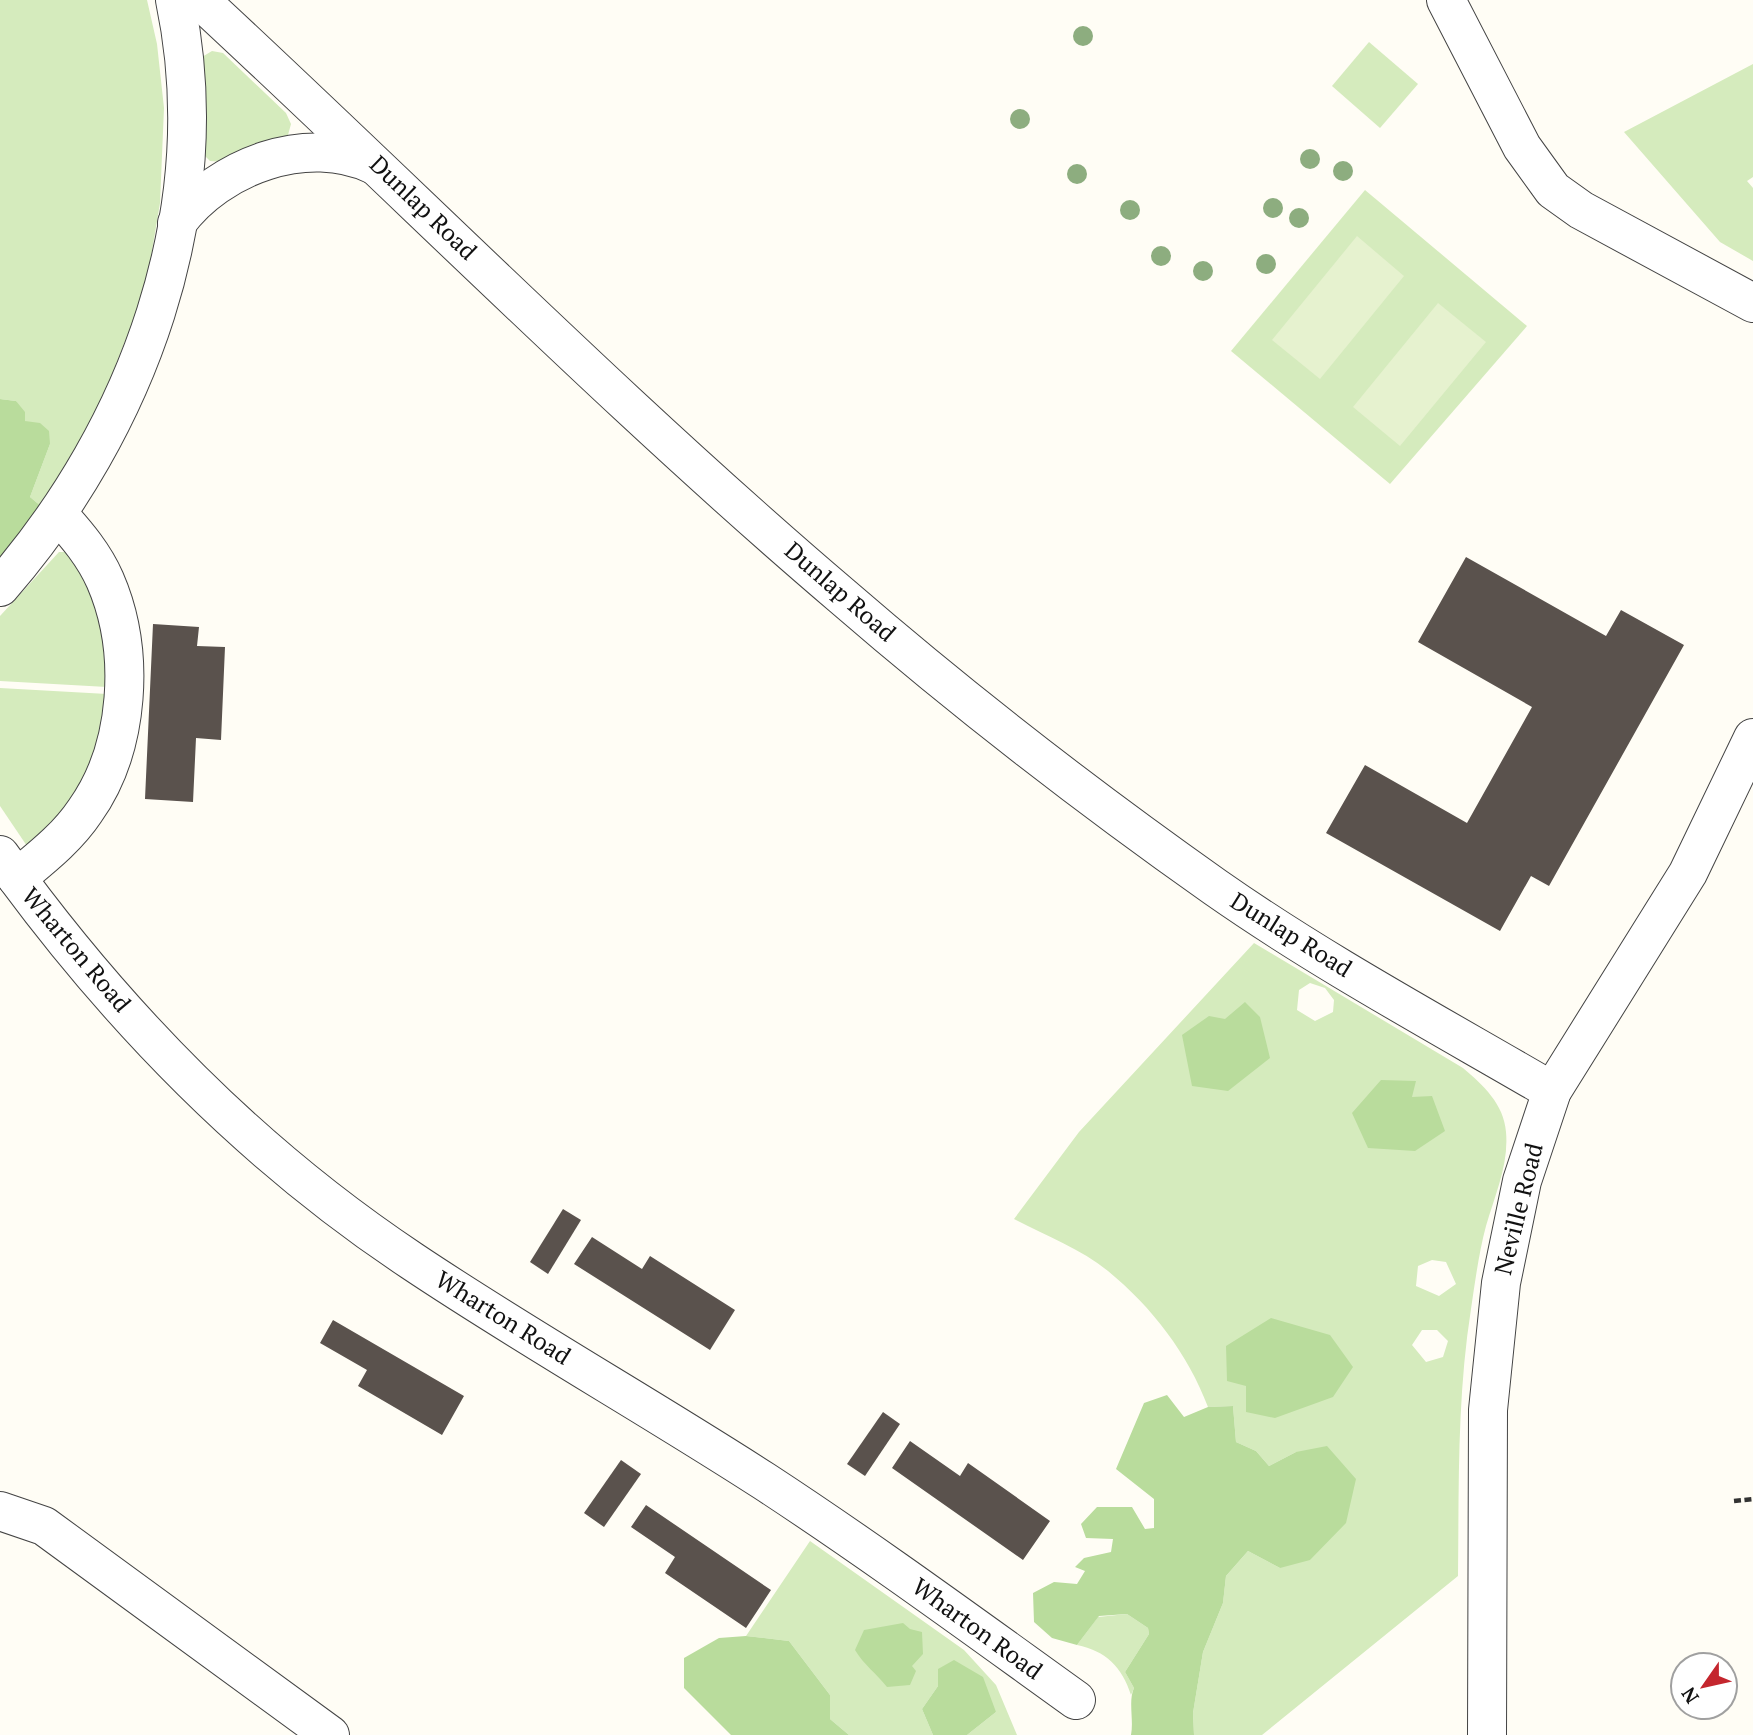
<svg xmlns="http://www.w3.org/2000/svg" width="1753" height="1735" font-family="'PT Serif',serif">
<style>
.green{fill:#d5ebbd;fill-rule:evenodd}
.forest{fill:#b9dc9c}
.pitch{fill:#e6f2cf}
.pier{fill:#fffdf5}
.building{fill:#5a524d}
.lines{fill:none;stroke-linecap:round;stroke-linejoin:round}
.minor-casing{stroke:#444;stroke-width:40}
.path{stroke:#333;stroke-width:4.5;stroke-dasharray:7 3.5;stroke-linecap:butt}
.minor{stroke:#fff;stroke-width:38}
.tree{fill:#8dad7f}
.labels{text-anchor:middle;stroke-width:7;stroke-linejoin:round;paint-order:stroke}
.street-label{font-size:24px;fill:#111;stroke:#fff}
</style>
<rect width="100%" height="100%" fill="#fffdf5"/>
<g class="green">
<polygon points="0,0 147,0 157,44 164,108 160,203 150,263 141,301 90,430 42,507 30,497 50,444 25,421 16,401 0,399"/>
<polygon points="1369,42 1418,84 1380,128 1332,86"/>
<polygon points="212,51 223,53 286,113 291,124 288,135 222,162 210,161 202,153 202,57"/>
<polygon points="1753,64 1753,177 1747,181 1753,188 1753,261 1720,242 1624,132"/>
<polygon points="1365,190 1527,326 1390,484 1231,351"/>
<polygon points="59,552 69,552 103,606 107,687 0,681 0,616"/>
<polygon points="0,688 107,694 106,709 84,791 29,849 0,806"/>
<path d="M1254 943 1463 1068C1483 1085 1504 1104 1506 1132 1509 1164 1495 1195 1486 1226 1479 1252 1475 1282 1471 1309 1457 1397 1459 1487 1458 1576L1262 1735H1194L1193 1713 1203 1652 1223 1603 1226 1576 1248 1551 1280 1568 1296 1452 1269 1466 1256 1451 1236 1442 1233 1406 1208 1407C1188 1354 1152 1307 1108 1271 1081 1249 1044 1235 1014 1219L1079 1132ZM1310 983 1325 988 1334 1000 1333 1012 1315 1021 1297 1010 1299 990ZM1432 1260 1446 1262 1456 1284 1439 1296 1416 1286 1418 1266ZM1422 1330H1437L1448 1341 1443 1357 1426 1362 1412 1345Z"/>
<polygon points="810,1541 964,1650 996,1685 1017,1735 967,1735 996,1712 938,1686 922,1709 933,1735 849,1735 830,1719 830,1695 789,1641 746,1636"/>
<path d="M1127 1614 1148 1628 1149 1634 1125 1672 1134 1688 1131 1695C1122 1667 1106 1651 1077 1645L1098 1617Z"/>
</g>
<g class="forest">
<polygon points="0,399 16,401 25,412 25,421 40,423 49,431 50,444 30,497 42,507 0,557"/>
<polygon points="1245,1002 1260,1017 1270,1058 1228,1091 1192,1086 1182,1035 1209,1016 1225,1019"/>
<polygon points="1381,1080 1416,1081 1412,1097 1432,1096 1445,1131 1415,1151 1368,1148 1352,1113"/>
<polygon points="1271,1318 1330,1335 1353,1367 1333,1397 1275,1418 1246,1412 1246,1386 1227,1381 1226,1346"/>
<path d="M1167 1395 1184 1417 1208 1407 1233 1406 1236 1442 1256 1451 1269 1466 1296 1452 1327 1446 1356 1479 1346 1523 1310 1560 1280 1568 1248 1551 1226 1576 1223 1603 1203 1652 1193 1713 1194 1735H1131C1134 1720 1128 1701 1134 1688L1125 1672 1149 1634 1148 1628 1127 1614 1099 1616 1077 1645 1052 1638 1034 1622 1033 1593 1054 1582 1077 1584 1085 1571 1075 1567 1084 1558 1111 1552 1113 1539 1086 1538 1081 1524 1097 1507H1132L1145 1529 1154 1528V1499L1116 1469 1144 1403Z"/>
<path d="M903 1623 910 1629 922 1632 923 1654 912 1666 916 1671 910 1685 887 1687C876 1673 864 1665 855 1650L864 1630Z"/>
<polygon points="746,1636 789,1641 830,1695 830,1719 849,1735 731,1735 684,1688 684,1658 719,1638"/>
<polygon points="954,1660 983,1677 996,1712 967,1735 933,1735 922,1709 938,1686 938,1669"/>
</g>
<g class="pitch">
<polygon points="1357,236 1404,276 1320,379 1272,340"/>
<polygon points="1438,303 1486,342 1400,446 1353,407"/>
</g>
<polygon class="pier" points="1753,1251 1753,1735 1728,1735 1736,1322"/>
<g class="building">
<polygon points="1466,557 1606,636 1621,610 1684,645 1549,886 1531,876 1500,931 1326,833 1365,765 1467,823 1532,707 1418,642"/>
<polygon points="153,624 199,627 197,646 225,647 221,740 196,738 193,802 145,799"/>
<polygon points="563,1209 581,1220 548,1274 530,1262"/>
<polygon points="592,1237 642,1269 650,1256 735,1310 710,1350 574,1264"/>
<polygon points="333,1320 464,1396 442,1435 358,1386 367,1370 320,1343"/>
<polygon points="883,1412 900,1424 865,1476 847,1464"/>
<polygon points="910,1441 960,1476 968,1463 1050,1521 1023,1560 892,1468"/>
<polygon points="621,1460 641,1474 604,1527 584,1513"/>
<polygon points="646,1505 771,1590 746,1628 665,1573 675,1557 631,1527"/>
</g>
<g class="lines">
<g class="minor-casing">
<g id="minor">
<path d="M200 0C414 198 620 407 842 596 961 699 1086 796 1215 887 1322 962 1439 1025 1552 1091"/>
<polyline points="1446,0 1522,147 1553,190 1581,210 1753,303"/>
<path d="M177 223C219 166 307 133 374 165"/>
<path d="M0 587C138 429 219 210 175 0"/>
<path d="M0 855C113 1012 251 1154 412 1261 527 1338 648 1406 764 1481 871 1551 973 1626 1076 1700"/>
<path d="M17 878C41 858 67 838 85 811 130 748 136 651 105 580 94 555 77 535 59 515"/>
<polyline points="0,1511 44,1526 330,1735"/>
<polyline points="1487,1735 1488,1410 1501,1283 1522,1181 1552,1091 1688,873 1753,738"/>
</g>
</g>
<polyline class="path" points="1734,1501 1753,1499"/>
<use href="#minor" class="minor"/>
</g>
<g class="tree">
<circle cx="1083" cy="36" r="10"/>
<circle cx="1020" cy="119" r="10"/>
<circle cx="1310" cy="159" r="10"/>
<circle cx="1343" cy="171" r="10"/>
<circle cx="1077" cy="174" r="10"/>
<circle cx="1273" cy="208" r="10"/>
<circle cx="1130" cy="210" r="10"/>
<circle cx="1299" cy="218" r="10"/>
<circle cx="1161" cy="256" r="10"/>
<circle cx="1266" cy="264" r="10"/>
<circle cx="1203" cy="271" r="10"/>
</g>
<g class="labels">
<g class="street-label">
<text transform="translate(423 208) rotate(44)" y="8">Dunlap Road</text>
<text transform="translate(840 592) rotate(41)" y="8">Dunlap Road</text>
<text transform="translate(1291 935) rotate(32)" y="8">Dunlap Road</text>
<text transform="translate(76 950) rotate(50)" y="8">Wharton Road</text>
<text transform="translate(1519 1209) rotate(-76)" y="8">Neville Road</text>
<text transform="translate(503 1318) rotate(32)" y="8">Wharton Road</text>
<text transform="translate(977 1629) rotate(36)" y="8">Wharton Road</text>
</g>
</g>
<g transform="translate(1704 1686) rotate(236)"><circle r="33" fill="#ffffff" stroke="#a0a0a0" stroke-width="2"/>
<path d="M0-5L12 26L0 18L-12 26Z" fill="#c4262e"/>
<text y="-10" font-size="19" font-weight="bold" text-anchor="middle" fill="#111111">N</text>
</g>
</svg>
